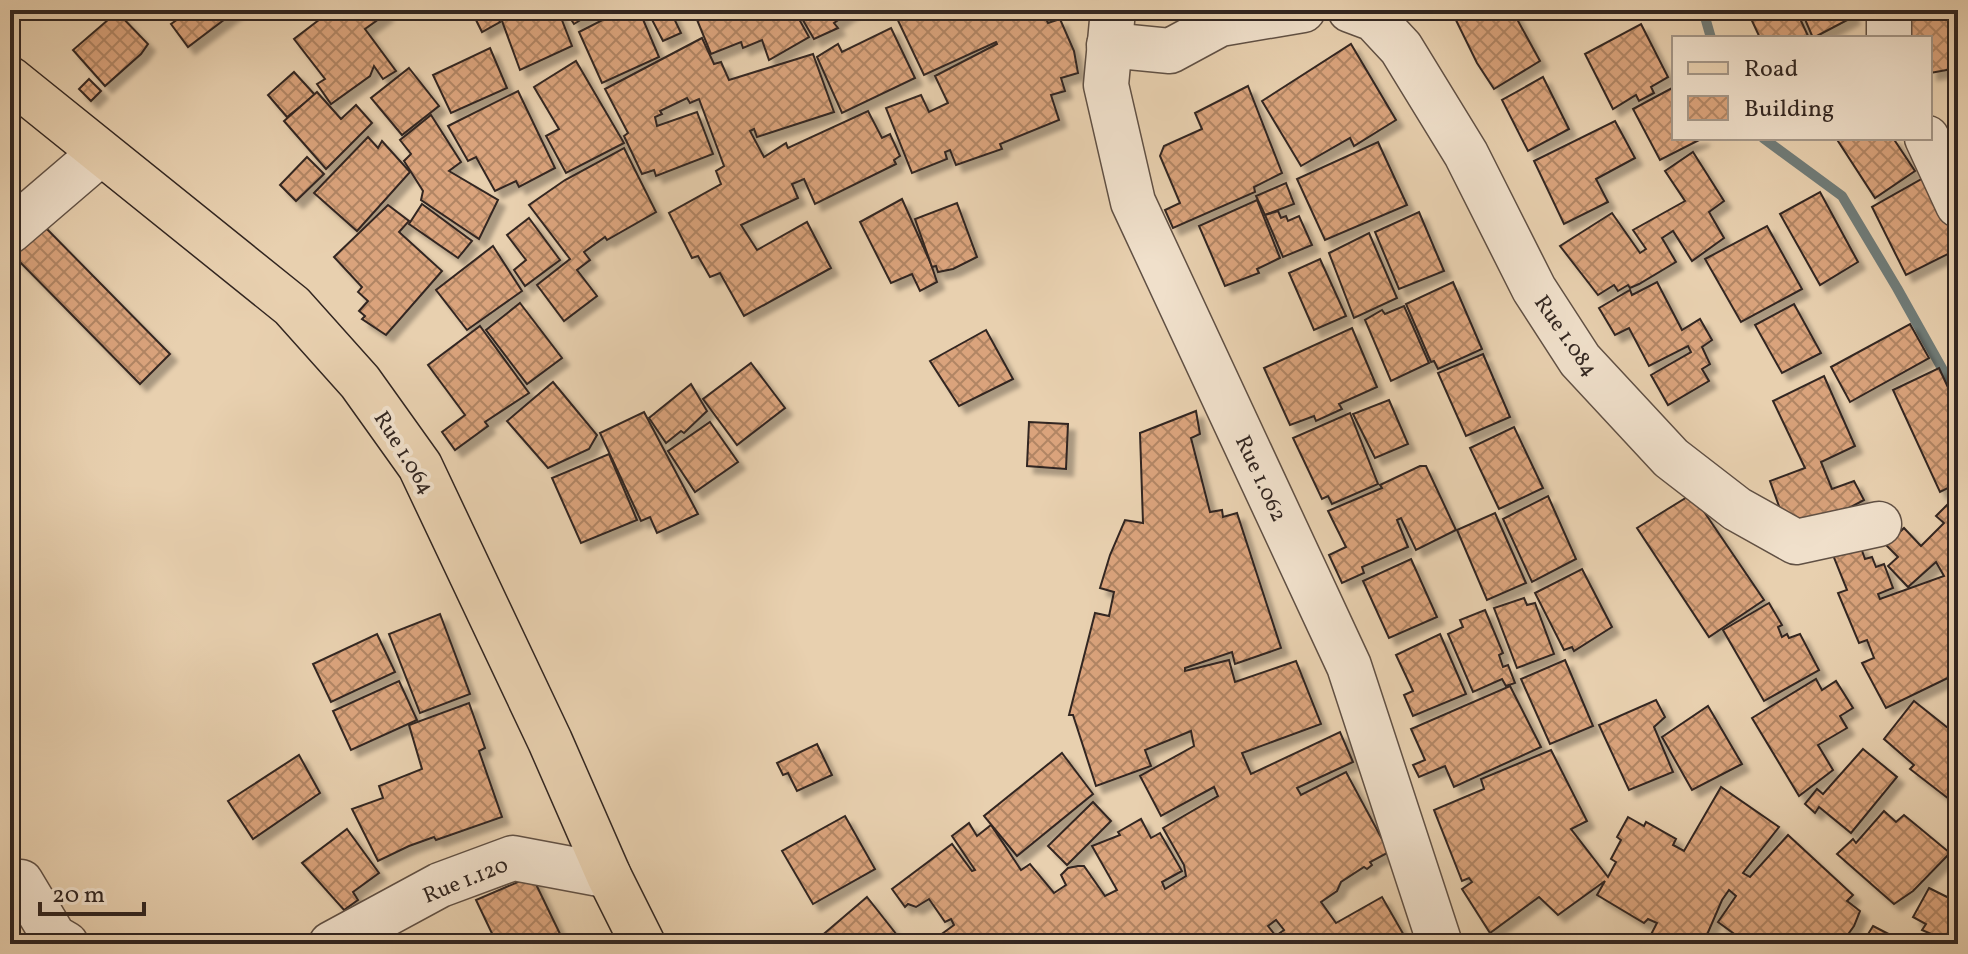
<svg xmlns="http://www.w3.org/2000/svg" width="1968" height="954" font-family="Vollkorn,serif">
<style>
.lines{fill:none;stroke-linecap:round;stroke-linejoin:round}
.stream{stroke:#707c79;stroke-width:10}
.building{fill:url(#building-cross-hatch);stroke:#322621;stroke-width:2;filter:url(#shadow)}
.minor-casing{stroke:#605044;stroke-width:47}
.major-casing{stroke:#322621;stroke-width:47}
.minor{stroke:#f0e0cb;stroke-width:44}
.major{stroke:#e8d0af;stroke-width:44}
.labels{text-anchor:middle;stroke-width:8;stroke-linejoin:round;paint-order:stroke}
.street-label{font-size:22px;fill:#322621;stroke:#f0e0cb}
</style>
<defs>
<pattern id="building-cross-hatch" width="8" height="8" patternUnits="userSpaceOnUse" patternTransform="scale(2)"><rect width="8" height="8" fill="#daa37b"/><path d="M0 0l8 8M0 8l8-8" fill="none" stroke="#b18564"/></pattern>
<filter id="shadow"><feDropShadow dx="7" dy="7" stdDeviation="2" flood-color="#0004"/></filter>
</defs>
<rect width="100%" height="100%" fill="#e8d0af"/>
<filter id="stains"><feTurbulence type="fractalNoise" baseFrequency=".0025" numOctaves="4"/><feColorMatrix values="0 0 0 0 .2 0 0 0 0 .09 0 0 0 0 .02 0 0 0 .5 -.17"/></filter>
<radialGradient id="worn" r=".72"><stop offset=".6" stop-color="#630" stop-opacity="0"/><stop offset="1" stop-color="#630" stop-opacity=".3"/></radialGradient>
<g class="lines">
<g class="stream">
<polyline points="1703,10 1711,38"/>
<polyline points="1763,138 1842,196 1897,288 1958,397"/>
</g>
</g>
<g class="building">
<polygon points="191,10 237,10 188,47 171,24"/>
<polygon points="332,10 383,10 386,14 365,29 396,71 383,79 374,66 370,76 331,104 317,84 325,79 294,39"/>
<polygon points="471,10 495,10 500,22 482,32"/>
<polygon points="498,10 558,10 572,46 520,70"/>
<polygon points="565,10 597,10 574,24"/>
<polygon points="622,10 639,10 659,57 602,83 579,32"/>
<polygon points="647,10 670,10 681,33 663,41"/>
<polygon points="693,10 749,10 751,16 762,10 794,10 809,37 769,60 762,40 743,48 741,42 711,54"/>
<polygon points="797,10 853,10 834,23 838,28 814,39"/>
<polygon points="893,10 1042,10 1048,23 1060,19 1074,51 1078,73 1061,78 1065,91 1051,95 1059,120 1000,144 1002,149 956,165 950,150 945,152 947,159 912,173 886,108 921,95 929,112 948,103 935,76 997,44 996,42 924,75"/>
<polygon points="1451,10 1512,10 1540,61 1494,89 1477,63"/>
<polygon points="1747,10 1796,10 1809,38 1760,38"/>
<polygon points="1801,10 1850,10 1853,17 1813,38"/>
<polygon points="1902,10 1957,10 1958,68 1930,73 1930,38 1909,38"/>
<polygon points="117,12 148,44 141,54 105,86 73,50"/>
<polygon points="1641,24 1668,77 1651,87 1654,93 1639,101 1636,95 1613,109 1585,54"/>
<polygon points="891,28 915,78 842,113 817,57 838,44 842,52"/>
<polygon points="702,38 714,64 721,62 729,80 813,54 834,112 757,137 754,129 750,131 764,157 786,143 788,148 868,111 882,138 890,134 900,156 894,160 896,164 815,204 804,179 792,184 798,198 741,225 757,250 807,222 831,268 744,316 720,273 710,277 698,256 692,258 669,213 721,184 716,171 724,166 699,99 690,103 687,98 660,111 662,114 655,117 657,126 697,112 713,154 656,176 654,170 642,174 624,136 628,133 605,89"/>
<polygon points="1351,44 1396,120 1354,146 1350,138 1301,166 1262,101"/>
<polygon points="490,48 507,88 451,113 433,75"/>
<polygon points="576,61 624,143 566,173 546,136 559,129 534,87"/>
<polygon points="409,68 439,106 402,135 371,98"/>
<polygon points="294,72 315,95 287,117 268,95"/>
<polygon points="1543,77 1569,129 1528,151 1502,100"/>
<polygon points="89,79 101,91 91,101 79,89"/>
<polygon points="1248,86 1282,173 1254,187 1255,192 1173,228 1165,210 1180,203 1160,156 1164,146 1202,129 1195,113"/>
<polygon points="1674,87 1674,138 1703,138 1660,160 1633,109"/>
<polygon points="518,91 555,168 519,187 516,181 495,191 476,157 468,161 448,126"/>
<polygon points="317,92 341,119 356,105 372,123 326,169 284,121"/>
<polygon points="431,115 461,162 449,171 498,200 479,239 421,200 423,191 404,161 411,154 400,140"/>
<polygon points="1615,121 1635,158 1596,179 1608,202 1564,224 1534,161"/>
<polygon points="368,137 378,148 382,141 410,172 357,231 314,193"/>
<polygon points="1836,138 1893,138 1915,171 1875,198"/>
<polygon points="1378,142 1407,205 1325,240 1297,179"/>
<polygon points="624,148 656,212 607,240 605,237 584,252 590,260 577,270 597,296 564,321 537,285 570,259 529,205 565,180"/>
<polygon points="1693,152 1724,201 1709,212 1724,238 1692,261 1673,231 1662,238 1676,262 1639,284 1630,288 1628,285 1618,291 1614,285 1598,295 1560,246 1612,213 1640,253 1646,249 1633,230 1685,201 1665,171"/>
<polygon points="307,157 324,174 296,201 280,185"/>
<polygon points="1927,176 1958,237 1958,249 1906,275 1872,207"/>
<polygon points="1286,183 1294,204 1265,215 1256,196"/>
<polygon points="1820,192 1858,262 1820,285 1780,214"/>
<polygon points="902,199 931,264 937,282 920,291 912,274 891,283 860,222"/>
<polygon points="1257,200 1280,258 1257,269 1259,273 1225,286 1199,226"/>
<polygon points="957,203 977,257 953,269 938,272 936,266 932,267 915,219"/>
<polygon points="422,204 472,241 458,258 409,224"/>
<polygon points="388,205 409,221 399,232 442,271 386,335 362,319 365,316 359,311 368,301 358,292 362,287 334,257"/>
<polygon points="1278,211 1281,218 1286,216 1288,221 1299,216 1312,245 1283,257 1265,215"/>
<polygon points="1419,212 1444,271 1399,289 1375,232"/>
<polygon points="529,218 560,260 525,286 514,270 526,260 507,235"/>
<polygon points="39,221 170,354 140,384 10,252"/>
<polygon points="1767,226 1802,289 1741,322 1705,259"/>
<polygon points="1369,233 1397,298 1354,318 1329,253"/>
<polygon points="493,246 522,291 467,330 436,290"/>
<polygon points="1320,259 1346,316 1314,330 1289,273"/>
<polygon points="1453,282 1482,349 1438,369 1434,361 1431,362 1406,304"/>
<polygon points="1657,282 1682,330 1700,319 1712,340 1702,347 1710,364 1702,369 1709,381 1668,405 1651,375 1691,352 1688,346 1649,366 1629,328 1615,335 1599,308 1630,290 1632,295"/>
<polygon points="520,303 562,358 527,384 486,330"/>
<polygon points="1794,304 1821,353 1782,373 1755,325"/>
<polygon points="1404,306 1429,363 1391,381 1365,320 1382,310 1385,314"/>
<polygon points="1910,324 1929,358 1850,402 1831,367"/>
<polygon points="480,326 529,393 485,422 488,426 455,450 442,432 465,415 428,365"/>
<polygon points="1352,328 1377,387 1339,404 1342,409 1316,421 1314,416 1290,425 1264,368"/>
<polygon points="986,330 1013,379 959,406 930,361"/>
<polygon points="1483,354 1510,417 1466,436 1438,373"/>
<polygon points="751,363 785,408 737,445 703,399"/>
<polygon points="1939,368 1958,409 1958,476 1952,479 1954,485 1940,492 1893,390"/>
<polygon points="1824,376 1855,446 1821,462 1832,489 1854,481 1864,500 1849,508 1785,523 1770,481 1805,468 1773,401"/>
<polygon points="553,382 597,435 589,449 548,468 507,421"/>
<polygon points="691,384 707,411 684,433 681,431 666,443 649,418"/>
<polygon points="1389,400 1408,444 1375,458 1353,414"/>
<polygon points="1196,411 1200,434 1191,438 1210,512 1222,510 1223,517 1237,513 1281,648 1235,664 1232,652 1185,668 1185,671 1229,660 1235,682 1296,661 1321,724 1242,753 1251,774 1340,732 1353,762 1297,788 1301,795 1346,772 1389,852 1370,862 1372,865 1367,869 1364,867 1341,882 1337,891 1321,902 1336,923 1382,897 1409,944 1284,944 1277,935 1284,930 1276,920 1268,926 1275,935 1261,944 928,944 954,925 951,919 945,922 929,899 916,907 908,904 905,907 892,889 952,844 972,871 975,870 952,836 969,823 977,836 991,825 1021,870 1030,864 1054,893 1066,885 1061,875 1068,868 1078,866 1084,866 1105,896 1117,890 1092,846 1120,835 1118,832 1141,819 1151,838 1160,833 1182,871 1162,882 1165,889 1186,876 1184,865 1163,828 1218,796 1214,787 1161,816 1140,776 1194,746 1191,731 1145,750 1151,766 1096,786 1073,715 1069,715 1095,613 1109,616 1114,592 1100,588 1110,555 1125,520 1143,523 1140,433"/>
<polygon points="644,412 698,514 657,533 650,517 641,521 600,433"/>
<polygon points="1350,413 1378,484 1332,504 1328,496 1322,499 1293,438"/>
<polygon points="710,422 738,462 695,492 668,451"/>
<polygon points="1029,422 1068,424 1066,469 1027,466"/>
<polygon points="1514,427 1543,488 1499,509 1470,448"/>
<polygon points="609,454 637,520 581,543 552,478"/>
<polygon points="1420,466 1426,466 1456,530 1416,550 1401,518 1397,520 1408,547 1362,567 1364,573 1342,583 1329,555 1346,547 1328,511 1382,488 1380,485"/>
<polygon points="1692,494 1764,600 1709,637 1637,528"/>
<polygon points="1958,494 1958,673 1886,708 1862,663 1874,658 1867,640 1859,643 1838,593 1847,590 1833,555 1860,545 1865,559 1872,557 1876,567 1884,564 1893,588 1878,594 1880,599 1944,576 1936,562 1908,587 1888,566 1898,557 1886,545 1904,528 1921,546 1944,523 1936,516"/>
<polygon points="1548,496 1576,559 1532,582 1503,519"/>
<polygon points="1495,513 1526,583 1487,600 1457,530"/>
<polygon points="1411,559 1437,617 1389,638 1363,581"/>
<polygon points="1582,569 1612,627 1574,651 1572,647 1564,650 1535,593"/>
<polygon points="1524,598 1527,605 1535,603 1554,654 1517,668 1494,608"/>
<polygon points="1769,603 1782,625 1778,627 1782,637 1787,634 1789,638 1800,634 1819,670 1764,701 1723,630"/>
<polygon points="1485,610 1503,653 1499,655 1503,667 1508,665 1515,683 1506,686 1502,679 1473,692 1448,634 1463,627 1460,620"/>
<polygon points="440,614 470,694 420,713 389,634"/>
<polygon points="377,634 395,672 331,702 313,664"/>
<polygon points="1440,634 1466,694 1413,716 1404,695 1413,691 1396,655"/>
<polygon points="1565,660 1593,726 1550,744 1521,679"/>
<polygon points="1816,679 1822,690 1836,681 1853,708 1840,716 1847,728 1818,745 1833,770 1799,796 1752,718"/>
<polygon points="399,681 417,720 351,750 333,711"/>
<polygon points="1510,686 1541,747 1454,787 1445,766 1419,777 1413,765 1425,760 1411,729"/>
<polygon points="1656,700 1665,717 1654,727 1673,772 1629,790 1599,725"/>
<polygon points="1914,701 1958,736 1958,806 1910,769 1914,765 1884,739"/>
<polygon points="469,703 485,748 479,751 502,817 436,840 434,837 409,846 378,861 352,809 383,798 379,786 422,769 409,725"/>
<polygon points="1708,706 1742,764 1692,790 1662,737"/>
<polygon points="817,744 832,775 797,791 788,773 783,775 777,763"/>
<polygon points="1863,749 1897,777 1851,833 1819,807 1815,813 1805,804 1817,789 1823,794"/>
<polygon points="1551,750 1587,821 1571,829 1608,877 1616,862 1611,859 1621,840 1617,837 1628,817 1644,826 1646,822 1676,839 1673,845 1684,851 1721,787 1779,827 1743,873 1750,877 1788,835 1853,895 1847,901 1860,911 1854,926 1841,944 1748,944 1718,922 1736,896 1729,890 1722,900 1703,944 1646,944 1657,923 1648,919 1644,923 1597,895 1605,881 1558,915 1539,897 1490,933 1462,889 1472,882 1469,878 1462,881 1434,810 1484,789 1481,779"/>
<polygon points="1062,753 1093,794 1017,856 984,816"/>
<polygon points="299,755 320,793 253,839 228,801"/>
<polygon points="1093,802 1111,821 1067,865 1048,846"/>
<polygon points="1884,811 1896,822 1904,815 1950,853 1913,891 1894,904 1837,854 1853,839 1856,843"/>
<polygon points="845,816 875,869 813,904 782,851"/>
<polygon points="347,829 379,873 353,892 358,900 344,910 302,863"/>
<polygon points="532,876 562,938 548,944 497,944 476,900"/>
<polygon points="1929,888 1947,897 1951,894 1958,898 1958,936 1954,944 1922,930 1926,924 1913,917"/>
<polygon points="867,897 904,944 812,944"/>
<polygon points="1873,926 1908,944 1862,944"/>
</g>
<g class="lines">
<g class="minor-casing">
<g id="minor">
<polyline points="1113,10 1106,85 1133,202 1349,666 1440,944"/>
<polyline points="1350,10 1374,19 1401,48 1466,154 1534,289 1580,360 1671,458 1737,509 1796,542 1879,524"/>
<polyline points="1889,10 1889,38"/>
<polyline points="1109,45 1170,51 1220,24 1303,10"/>
<polyline points="1927,138 1958,205"/>
<polyline points="10,231 101,153"/>
<polyline points="21,882 54,937 66,944"/>
<polyline points="331,944 440,885 513,858 609,876"/>
</g>
</g>
<g class="major-casing">
<polyline id="major" points="10,79 292,306 360,382 420,466 550,741 609,876 643,944"/>
</g>
<use href="#minor" class="minor"/>
<use href="#major" class="major"/>
</g>
<g class="labels">
<g class="street-label">
<text transform="translate(1567 335) rotate(55)" y="8">Rue 1.084</text>
<text transform="translate(405 452) rotate(58)" y="8">Rue 1.064</text>
<text transform="translate(1262 478) rotate(65)" y="8">Rue 1.062</text>
<text transform="translate(465 879) rotate(-22)" y="8">Rue 1.120</text>
</g>
</g>
<rect width="1968" height="954" fill="none" stroke="#e8d0af" stroke-width="40"/>
<rect x="12" y="12" width="1944" height="930" fill="none" stroke="#322621" stroke-width="4"/>
<rect x="20" y="20" width="1928" height="914" fill="none" stroke="#322621" stroke-width="2"/>
<rect x="1672" y="36" width="260" height="104" fill="#f0e0cb" stroke="#a49687" stroke-width="2"/>
<rect x="1688" y="62" width="40" height="12" fill="#e8d0af" stroke="#a49687" stroke-width="2"/>
<text x="1744" y="76" font-size="24" fill="#322621">Road</text>
<rect x="1688" y="96" width="40" height="24" fill="url(#building-cross-hatch)" stroke="#a49687" stroke-width="2"/>
<text x="1744" y="116" font-size="24" fill="#322621">Building</text>
<path d="M40 902v12h104v-12" fill="none" stroke="#322621" stroke-width="4"/>
<text x="52" y="902" font-size="24" fill="#322621" stroke="#f0e0cb" stroke-width="6" paint-order="stroke">20 m</text>
<rect width="100%" height="100%" filter="url(#stains)"/>
<rect width="100%" height="100%" fill="url(#worn)"/>
</svg>
